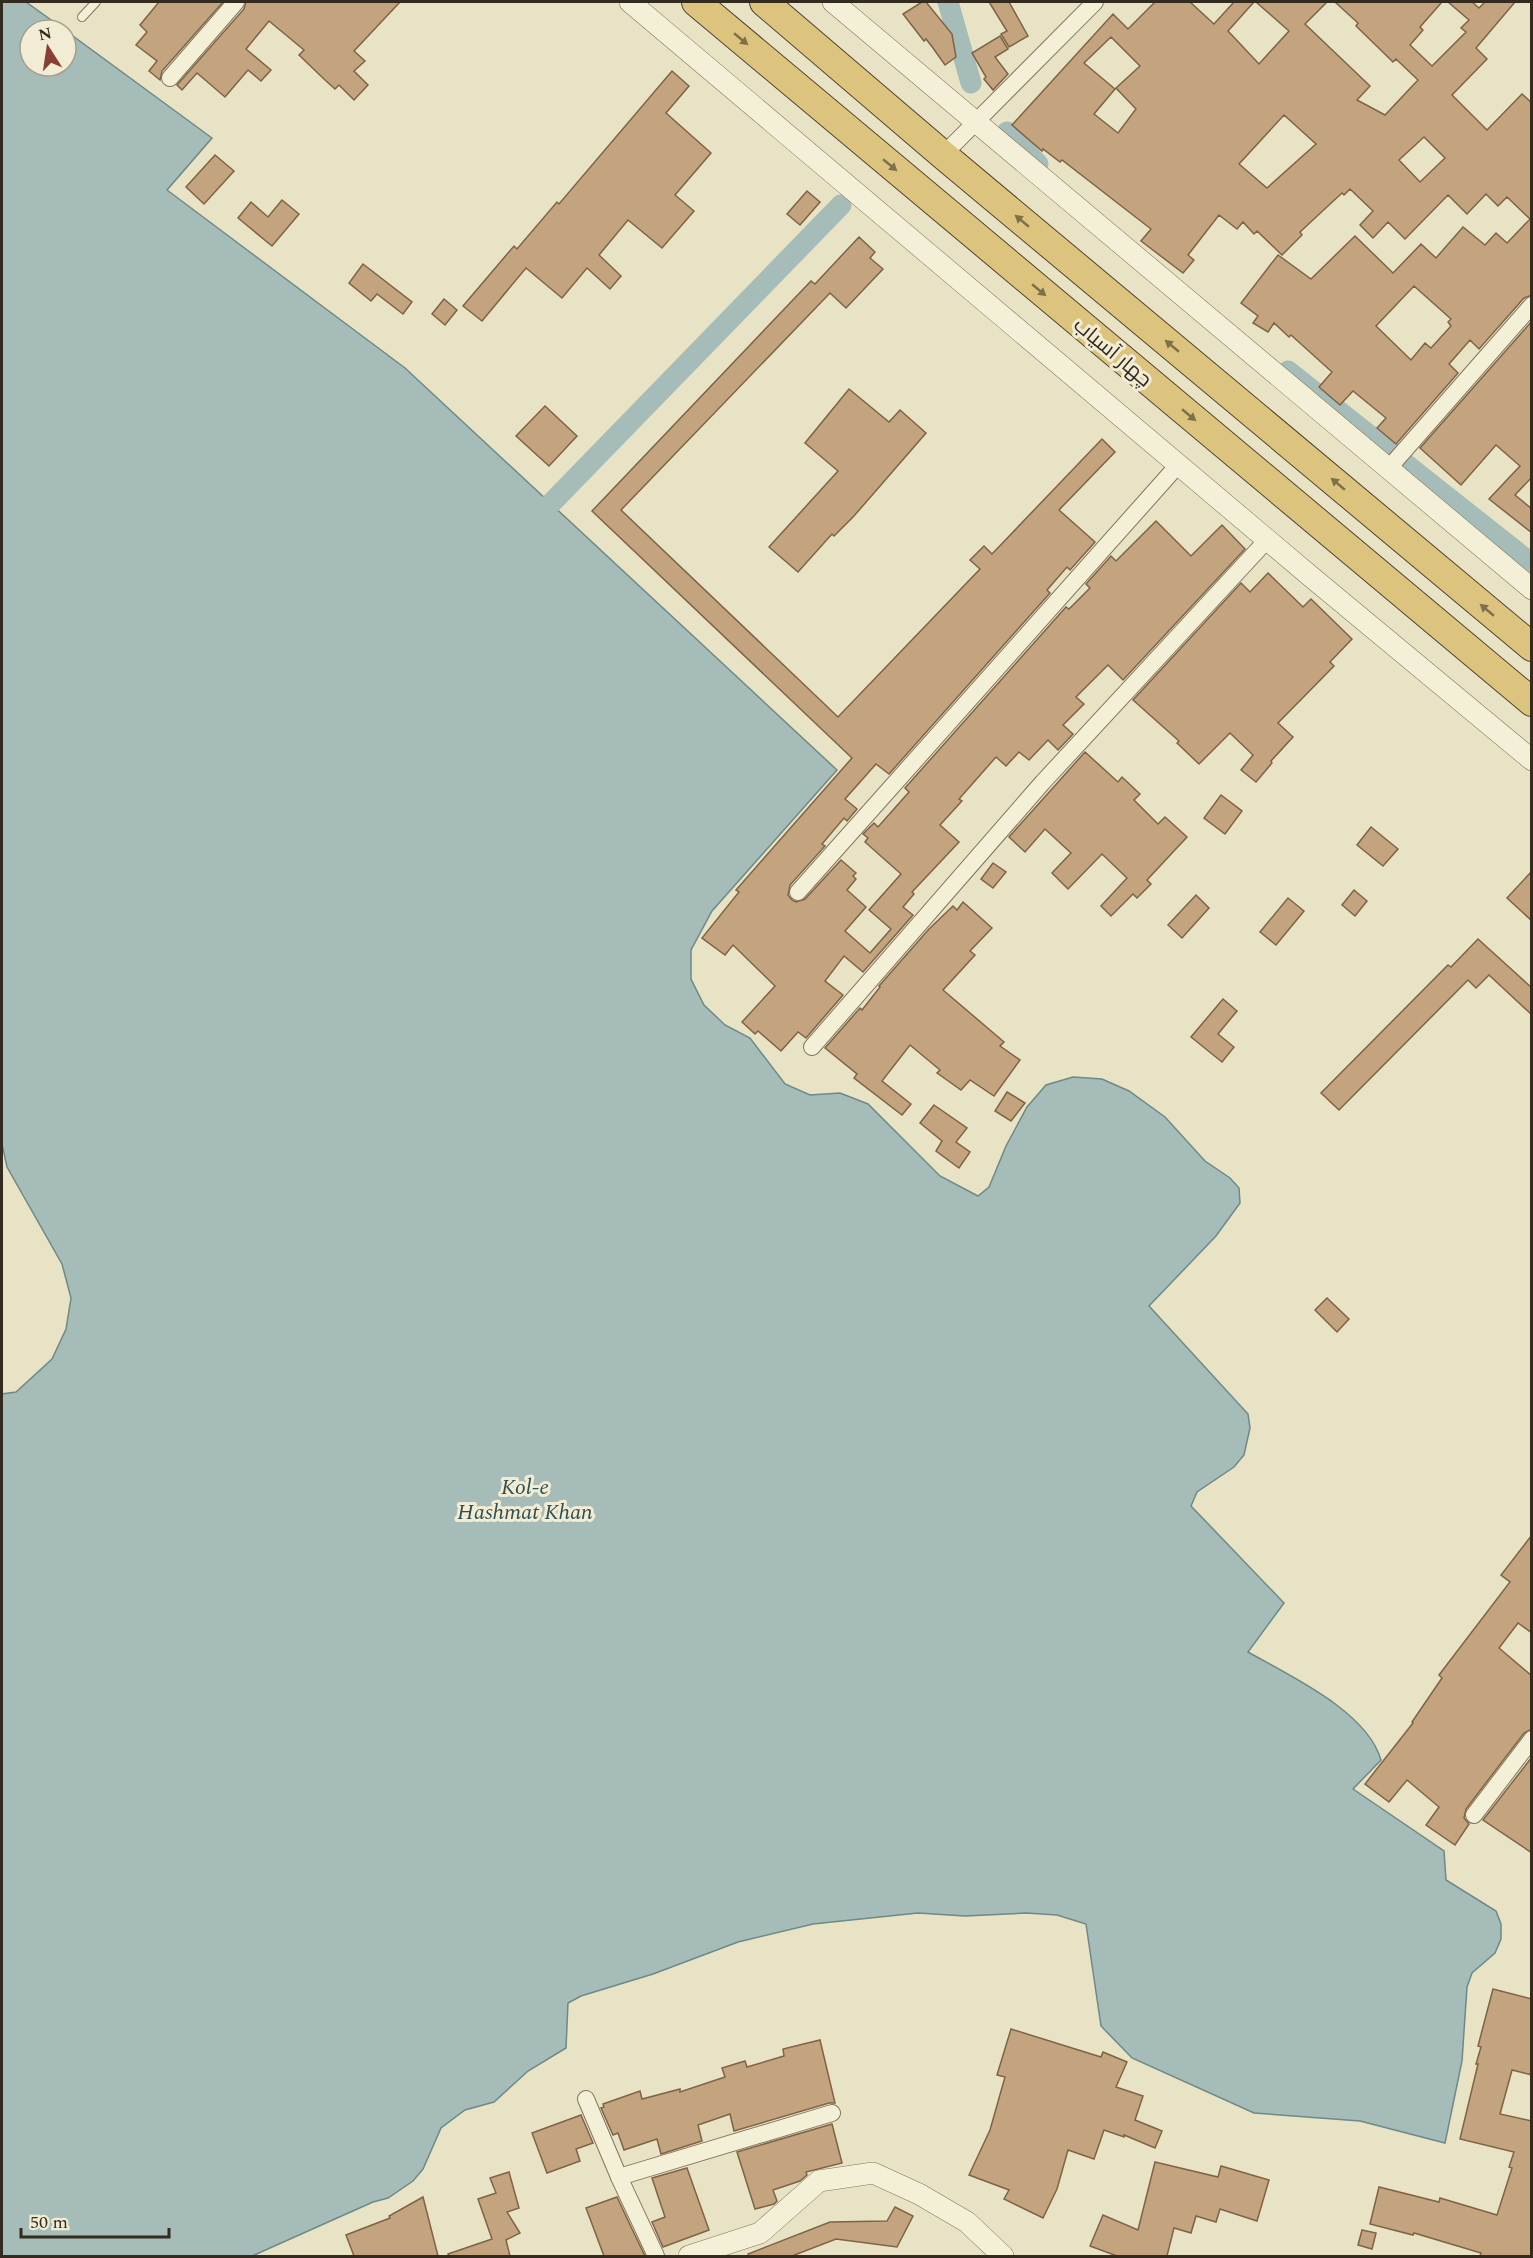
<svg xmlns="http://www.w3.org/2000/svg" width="1533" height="2258" font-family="Spectral,Cairo,serif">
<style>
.water{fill:#a6bcb9;stroke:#6e8986;stroke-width:1.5}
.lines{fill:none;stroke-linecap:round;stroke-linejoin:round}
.canal{stroke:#a6bcb9;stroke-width:21}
.building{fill:#c3a47f;stroke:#7e6345;stroke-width:1.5;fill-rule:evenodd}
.service-casing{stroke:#81755d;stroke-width:10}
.minor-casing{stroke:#81755d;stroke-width:18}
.tertiary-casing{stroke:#81755d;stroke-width:22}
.trunk-casing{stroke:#504331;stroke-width:30}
.service{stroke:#f4f0d7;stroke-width:8}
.minor{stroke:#f4f0d7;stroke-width:16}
.tertiary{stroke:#f4f0d7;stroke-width:21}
.trunk{stroke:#dcc47f;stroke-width:28}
.oneway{fill:#7f704a}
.labels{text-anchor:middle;stroke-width:6;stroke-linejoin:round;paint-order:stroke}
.street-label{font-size:21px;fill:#332b1f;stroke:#f1ecd3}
.water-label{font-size:22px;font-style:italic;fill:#304f51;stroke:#f1ecd3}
</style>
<rect width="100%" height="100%" fill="#e9e3c5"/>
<path class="water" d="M2 2H26L65 30H30V66H66V31L212 138 167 190 405 368 837 770 712 911 691 950V979L704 1005 725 1025 750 1038 785 1084 810 1095 840 1093 868 1104 940 1176 978 1196 989 1187 1006 1146 1027 1107 1046 1085 1073 1077 1102 1079 1129 1091 1165 1117 1205 1161 1230 1178 1239 1188 1240 1203 1216 1236 1149 1306 1248 1414 1250 1428 1244 1455 1234 1467 1197 1492 1191 1506 1284 1603 1248 1652C1290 1676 1367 1711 1381 1760L1353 1789 1444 1851 1446 1880 1496 1911 1501 1924V1939L1495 1953 1472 1973 1467 1987 1462 2061 1445 2143 1360 2121 1254 2113 1132 2058 1101 2026 1086 1924 1057 1915 1026 1913 965 1916 918 1913 813 1924 738 1942 653 1974 581 1996 568 2003 566 2048 528 2071 494 2102 465 2110 441 2128 423 2169 413 2181 388 2198 373 2202 252 2256H2V1394L16 1392 52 1359 66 1329 71 1298 62 1264 7 1167 2 1144Z"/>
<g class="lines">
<g class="canal">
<polyline points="948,2 971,83"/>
<polyline points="1007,132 1038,164"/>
<polyline points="1288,371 1532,564"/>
<polyline points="531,524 841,205"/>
</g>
</g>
<g class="building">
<polygon points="159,2 223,2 162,71 160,80 149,71 157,61 136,45 147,32 140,25"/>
<polygon points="246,2 400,2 354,51 365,61 354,71 368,85 354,100 339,85 335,89 325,80 299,55 304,50 269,21 246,49 271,70 261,81 248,70 225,97 197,73 182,90 177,85 244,9"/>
<polygon points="922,2 926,2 952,34 956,57 945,65 933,48 926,39 924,41 903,14"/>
<polygon points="989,2 1009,2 1028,36 1009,47 1001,34 1007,31"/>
<path d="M1155 2H1190L1214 24 1234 2H1254L1228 31 1259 64 1289 31 1256 2H1327L1305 24 1370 86 1357 100 1385 115 1418 80 1396 59 1393 62 1356 26 1358 23 1335 2H1442L1420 27 1423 30 1410 45 1432 66 1466 32 1461 28 1469 20 1448 2H1472L1479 8 1485 2H1515L1476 48 1487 59 1452 95 1487 130 1522 94 1532 103V295L1524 298 1479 349 1470 340 1449 364 1458 373 1396 444 1377 428 1386 418 1353 391 1340 405 1319 387 1332 372 1291 335 1289 337 1274 323 1268 332 1253 323 1258 316 1241 303 1278 255 1311 279 1355 236 1393 273 1421 244 1436 258 1463 227 1485 245 1496 233 1507 243 1530 219 1507 197 1498 206 1486 194 1467 214 1448 195 1405 239 1388 222 1373 238 1360 225 1373 211 1350 189 1344 195 1342 193 1300 232 1302 235 1282 255 1257 231 1254 234 1243 222 1237 229 1219 215 1188 255 1194 260 1183 273 1141 241 1151 229 1062 160 1060 162 1043 149 1042 151 1012 125 1113 14 1128 29ZM1111 37 1140 66 1116 88 1136 109 1118 133 1094 114 1115 89 1084 63ZM1284 115 1316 144 1267 188 1239 164ZM1424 137 1445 158 1420 182 1399 160ZM1414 286 1451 319 1448 322 1451 326 1431 348 1425 343 1411 360 1376 326Z"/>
<polygon points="1000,36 1008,49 995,57 1008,74 993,90 984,79 986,77 972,53"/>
<polygon points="672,71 689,86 666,113 711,153 675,195 694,211 662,248 628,220 599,255 621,276 610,289 587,268 562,298 526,268 482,321 463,306 514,246 517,249 557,202 559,204"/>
<polygon points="215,155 234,171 204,204 186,187"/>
<polygon points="807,191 820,202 800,225 787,214"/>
<polygon points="282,200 299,214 272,246 238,218 251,202 268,217"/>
<polygon points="859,237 875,252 870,258 883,269 846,308 830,293 621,510 838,717 980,569 970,560 984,546 992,554 1102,439 1115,452 1059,510 1095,542 1070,570 1067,567 1047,590 1050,593 889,774 876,764 845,799 857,809 847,821 844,818 822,844 825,846 790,885 788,895 792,900 796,902 805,899 841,860 856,873 853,876 856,879 847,890 866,907 845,931 870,953 891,929 869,910 901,874 865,842 868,838 863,834 874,823 878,827 909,792 905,788 1066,607 1069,609 1090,588 1086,584 1111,556 1116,561 1156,521 1191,556 1222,525 1245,549 1123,680 1108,665 1076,697 1084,704 1063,725 1073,734 1058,750 1048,740 1029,760 1019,752 1006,766 996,757 959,799 962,801 940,825 959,842 912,892 914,894 903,907 913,915 863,972 844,956 825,981 843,995 806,1038 798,1032 781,1051 758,1031 755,1034 742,1022 775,986 733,945 725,955 702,938 739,892 736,890 852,758 592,511 811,281 815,284"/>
<polygon points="363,264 412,302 403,314 377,294 371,301 349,283"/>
<polygon points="444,299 457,310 445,325 432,314"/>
<polygon points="1532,321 1532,477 1515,495 1532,509 1532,533 1489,499 1520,466 1496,445 1461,485 1420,448"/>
<polygon points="849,389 889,422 900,410 926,433 854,516 834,536 832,534 798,572 769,547 838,471 805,443"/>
<polygon points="545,406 577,436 549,466 516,436"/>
<polygon points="1268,573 1303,607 1311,599 1352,639 1330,662 1334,666 1278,723 1293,737 1271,761 1272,763 1256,782 1241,770 1253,755 1230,733 1199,764 1177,743 1179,741 1133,700 1241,583 1250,592"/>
<polygon points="1085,752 1118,782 1122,777 1140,794 1134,800 1158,824 1165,817 1187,837 1147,880 1151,884 1137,898 1133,894 1111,916 1101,906 1127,878 1102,854 1068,889 1052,873 1071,853 1045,829 1025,852 1009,837"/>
<polygon points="1221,795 1242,811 1225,834 1204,818"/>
<polygon points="1371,827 1398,849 1383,866 1357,845"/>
<polygon points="993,863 1006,872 993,888 981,879"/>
<polygon points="1532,871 1532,921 1507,898"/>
<polygon points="1354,890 1367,901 1355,916 1342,905"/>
<polygon points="1196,895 1209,908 1182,938 1168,925"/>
<polygon points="1288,898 1304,911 1276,945 1260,932"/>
<polygon points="963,902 992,928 970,951 975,955 943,990 1004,1042 1000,1046 1020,1060 994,1096 970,1080 961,1090 937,1073 940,1070 910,1045 882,1081 911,1104 902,1115 854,1078 857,1074 825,1048 860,1008 862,1010 880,987 879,986 929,929 953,906 957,910"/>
<polygon points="1478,939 1532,988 1532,1015 1489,975 1476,988 1468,980 1339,1110 1321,1093 1448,965 1451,967"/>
<polygon points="1223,999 1237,1011 1218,1034 1234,1047 1222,1062 1191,1037"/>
<polygon points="1007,1092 1025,1103 1011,1121 995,1111"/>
<polygon points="934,1105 967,1128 956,1142 970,1152 959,1168 936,1151 942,1141 920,1123"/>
<polygon points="1327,1298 1349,1319 1337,1332 1315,1310"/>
<polygon points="1532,1535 1532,1633 1518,1623 1499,1648 1532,1676 1532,1729 1524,1733 1466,1809 1464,1818 1469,1824 1455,1845 1426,1825 1439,1807 1407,1780 1389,1802 1365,1784 1413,1723 1412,1722 1442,1678 1439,1675 1510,1582 1501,1575"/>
<polygon points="1532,1757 1532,1853 1483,1820"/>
<polygon points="1493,1989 1532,1999 1532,2075 1512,2070 1500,2114 1532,2121 1532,2256 1480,2256 1481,2253 1414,2233 1413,2235 1370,2224 1379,2187 1439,2202 1440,2198 1497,2215 1512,2168 1509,2167 1514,2152 1460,2139 1478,2064 1476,2064 1481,2047 1478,2046"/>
<polygon points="1011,2029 1101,2057 1103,2052 1127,2062 1116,2087 1143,2096 1135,2120 1162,2131 1155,2148 1124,2135 1124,2137 1104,2130 1094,2159 1068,2150 1057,2189 1043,2218 1004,2199 1009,2190 969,2175 990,2130 1005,2077 997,2075"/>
<polygon points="820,2040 835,2103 829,2103 734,2131 730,2114 698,2125 702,2141 661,2154 657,2139 624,2150 618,2133 613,2135 601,2108 604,2107 603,2104 640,2091 642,2099 680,2089 680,2092 725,2077 722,2068 745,2061 747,2067 784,2056 783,2049"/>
<polygon points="581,2115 593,2143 576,2149 580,2161 547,2173 532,2133"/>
<polygon points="832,2124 842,2163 806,2172 807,2175 800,2181 773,2190 777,2201 774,2204 755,2209 737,2152"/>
<polygon points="1155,2162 1218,2177 1221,2166 1269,2180 1257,2221 1220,2209 1216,2222 1196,2216 1191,2233 1174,2228 1167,2256 1117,2256 1090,2246 1103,2215 1138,2230"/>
<polygon points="687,2168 709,2230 663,2247 652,2222 665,2217 652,2178"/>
<polygon points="509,2172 519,2208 507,2212 520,2233 506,2240 510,2256 449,2256 448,2254 492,2239 478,2199 496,2193 490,2178"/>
<polygon points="423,2197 438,2256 354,2256 346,2235 390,2218 389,2216"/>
<polygon points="617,2197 632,2229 645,2256 604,2256 586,2208"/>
<polygon points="895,2207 913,2216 897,2247 836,2239 792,2256 748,2256 748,2254 830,2222 887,2221"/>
<polygon points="1362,2230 1376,2233 1372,2249 1358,2245"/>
</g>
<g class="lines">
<g class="service-casing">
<polyline id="service" points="82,17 96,2"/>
</g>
<g class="minor-casing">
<g id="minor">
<polyline points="170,78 236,2"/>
<polyline points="943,155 1095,2"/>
<polyline points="1388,469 1532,305"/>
<polyline points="798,892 1178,465"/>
<polyline points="812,1047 1043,782 1267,540"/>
<polyline points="1474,1815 1532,1739"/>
<polyline points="586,2099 619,2177 656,2256"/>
<polyline points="619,2177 832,2113"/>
</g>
</g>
<g class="tertiary-casing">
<g id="tertiary">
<polyline points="630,2 1309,575 1532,760"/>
<polyline points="833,2 1532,589"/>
<polyline points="689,2256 760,2233 819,2181 873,2173 919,2194 967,2222 1003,2256"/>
</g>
</g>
<g class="trunk-casing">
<g id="trunk">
<polyline points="696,2 1532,702"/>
<polyline points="764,2 943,155 1532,647"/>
</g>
</g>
<use href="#service" class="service"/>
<use href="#minor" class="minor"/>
<use href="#tertiary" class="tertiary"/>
<use href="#trunk" class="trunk"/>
</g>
<defs><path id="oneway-solid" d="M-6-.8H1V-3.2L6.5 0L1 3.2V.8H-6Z" transform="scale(1.5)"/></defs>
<g class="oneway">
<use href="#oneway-solid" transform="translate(741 39) rotate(40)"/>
<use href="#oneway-solid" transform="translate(890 165) rotate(40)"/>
<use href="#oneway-solid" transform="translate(1022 221) rotate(-140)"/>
<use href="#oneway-solid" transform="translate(1039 290) rotate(40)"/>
<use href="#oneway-solid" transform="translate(1172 346) rotate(-140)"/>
<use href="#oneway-solid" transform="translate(1189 415) rotate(40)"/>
<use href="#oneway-solid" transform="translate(1338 484) rotate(-140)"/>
<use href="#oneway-solid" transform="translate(1487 610) rotate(-140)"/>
</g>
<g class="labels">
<g class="street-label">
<text transform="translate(1113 352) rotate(40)" y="7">چهار آسیاب</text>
</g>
<g class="water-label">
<text x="525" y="1494">Kol-e<tspan x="525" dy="25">Hashmat Khan</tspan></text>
</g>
</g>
<rect width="1533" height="2258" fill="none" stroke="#332b1f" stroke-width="6"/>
<g transform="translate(48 48) rotate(348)"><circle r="28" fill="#f1ecd3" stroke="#a59f8b" stroke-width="1.5"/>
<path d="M0-4.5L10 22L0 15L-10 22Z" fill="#8a3f34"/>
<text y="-9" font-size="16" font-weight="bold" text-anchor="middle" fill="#332b1f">N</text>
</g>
<path d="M21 2228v9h148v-9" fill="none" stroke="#332b1f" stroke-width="3"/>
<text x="30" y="2228" font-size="18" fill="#332b1f" stroke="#f1ecd3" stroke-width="4.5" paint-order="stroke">50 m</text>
</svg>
